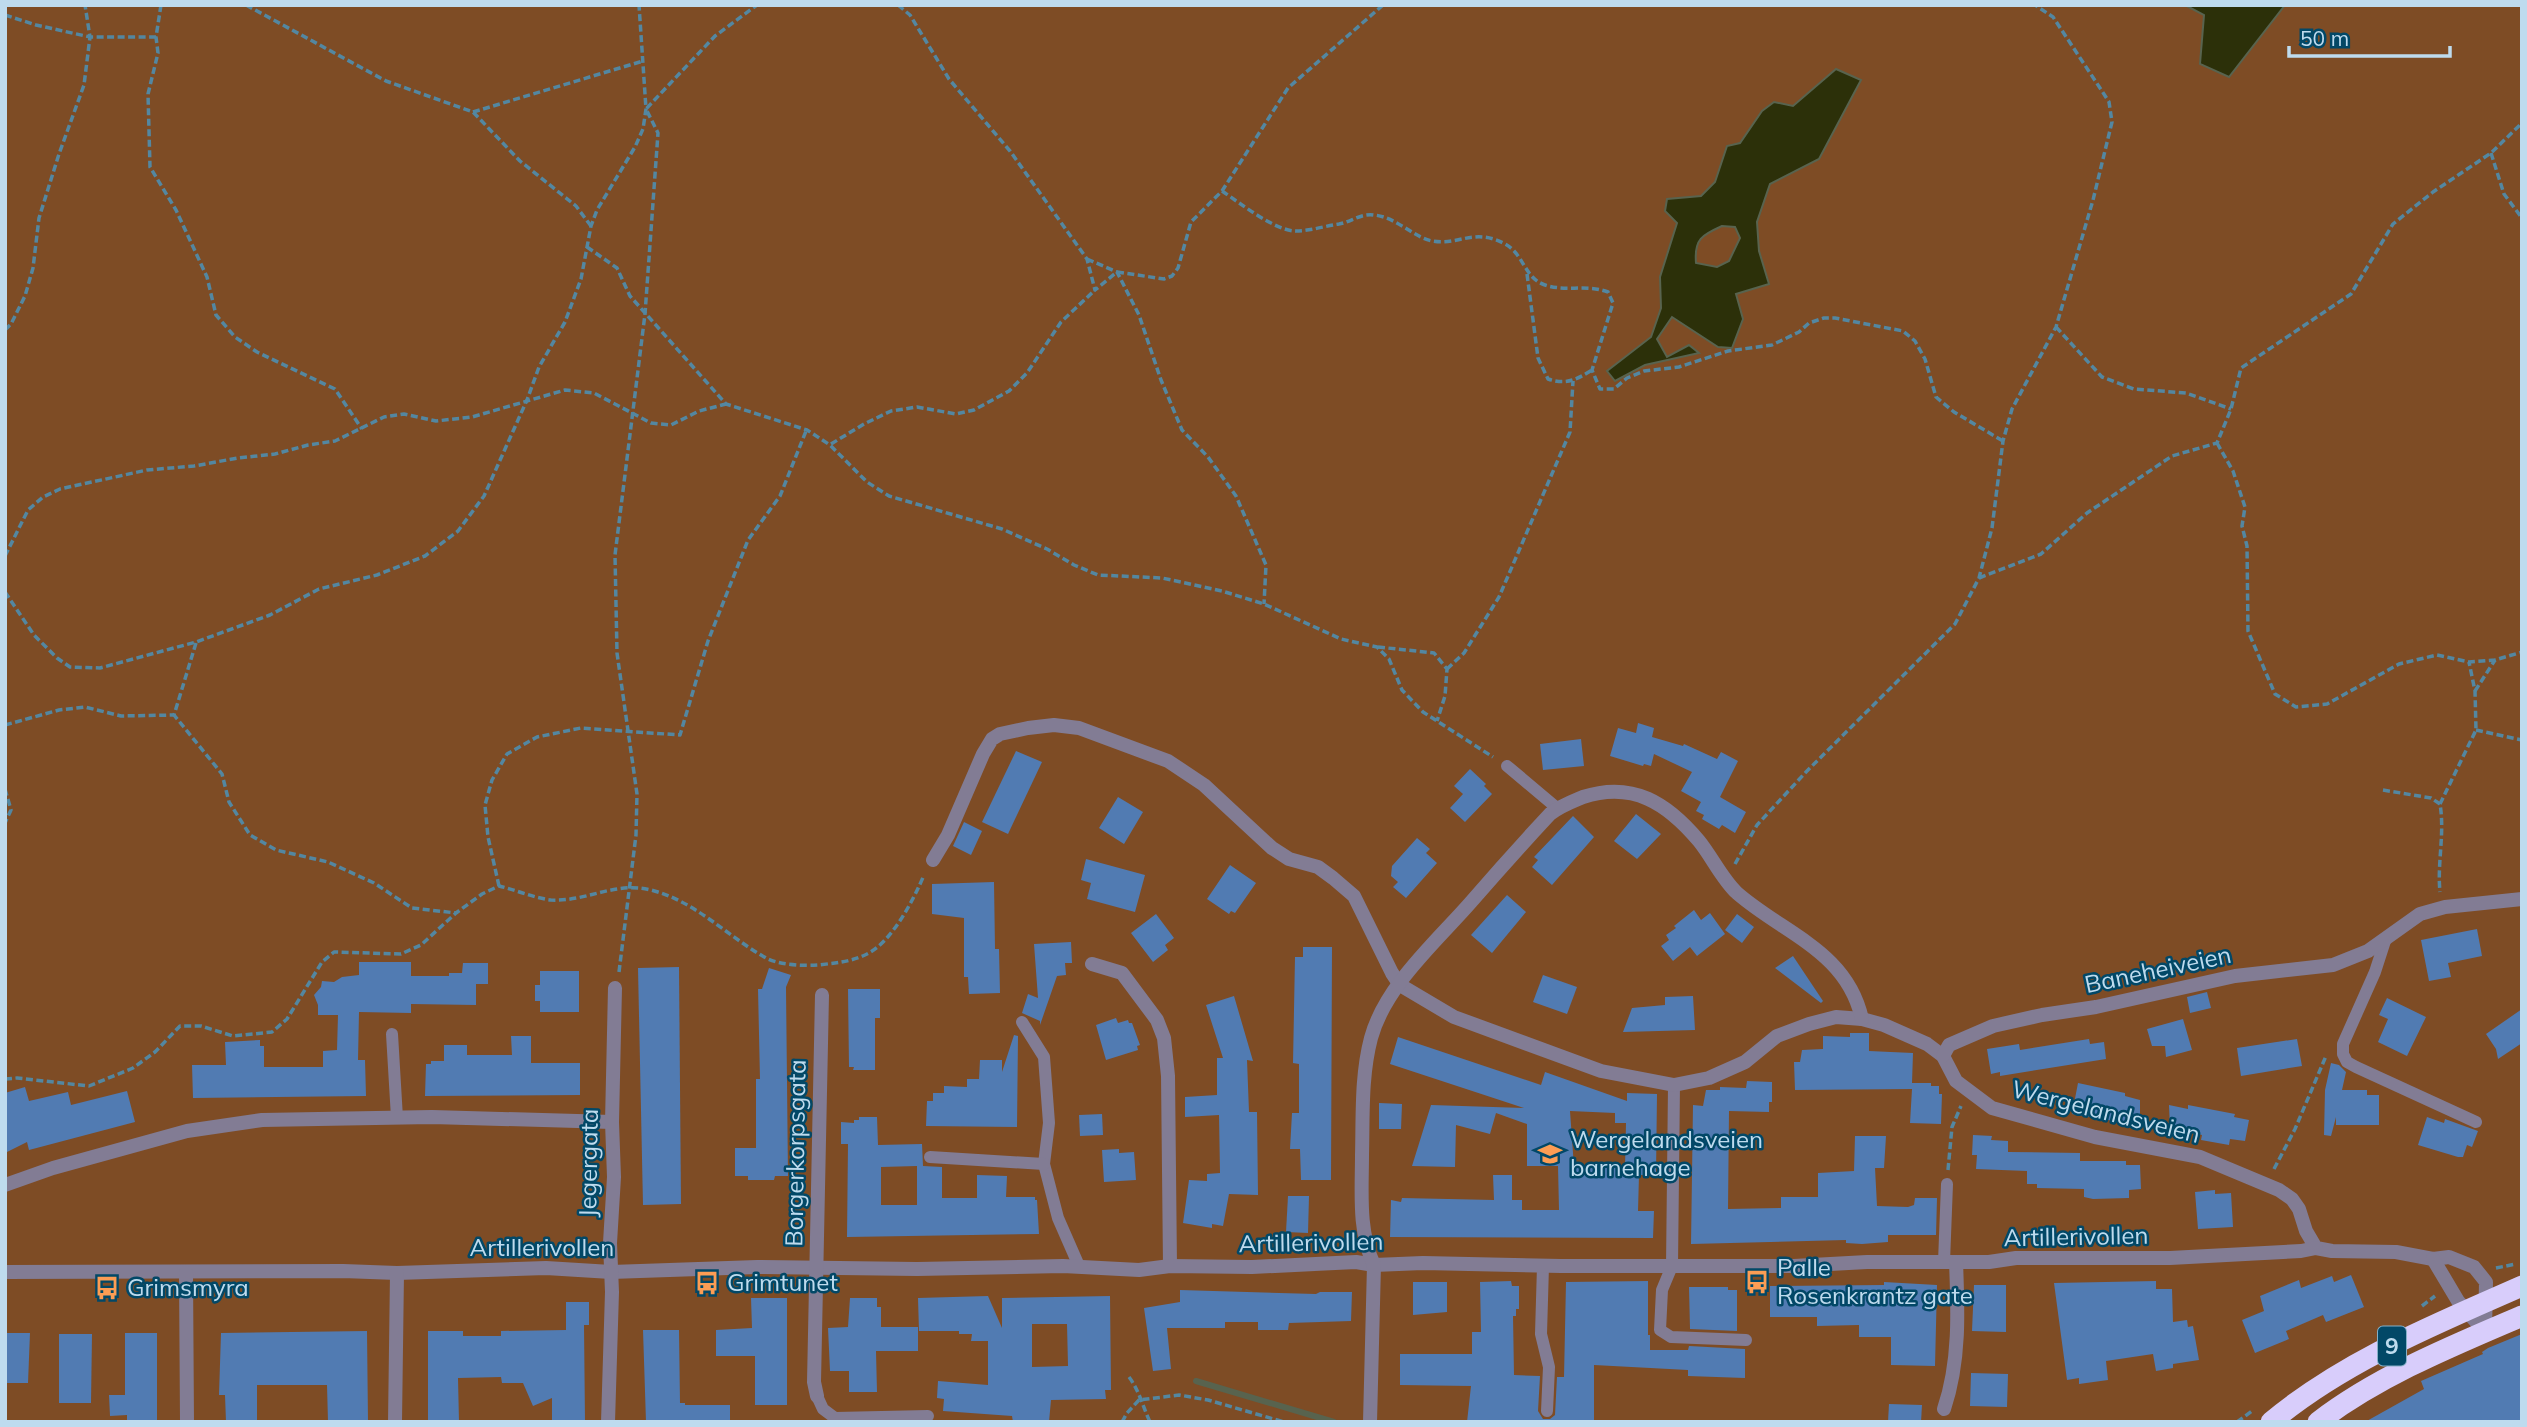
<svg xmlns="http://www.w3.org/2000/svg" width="2527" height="1427" font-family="Mulish,sans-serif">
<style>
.green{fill:#7e4c25}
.water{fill:#2c3009;stroke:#58634e;stroke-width:2;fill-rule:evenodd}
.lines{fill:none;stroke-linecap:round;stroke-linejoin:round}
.stream{stroke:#58634e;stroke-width:6}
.building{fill:#517bb2;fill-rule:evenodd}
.path{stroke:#5387a1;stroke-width:3.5;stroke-dasharray:7 3.5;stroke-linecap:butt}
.lane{stroke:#827c94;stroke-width:12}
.street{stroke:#827c94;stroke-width:14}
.highway{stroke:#d8cdfb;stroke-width:21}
.labels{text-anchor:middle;stroke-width:5;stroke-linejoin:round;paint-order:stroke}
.shield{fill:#024867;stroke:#86afc6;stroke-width:2}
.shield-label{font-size:23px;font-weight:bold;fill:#bedbee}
.street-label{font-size:24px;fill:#bedbee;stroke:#024867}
.poi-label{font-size:24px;fill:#bedbee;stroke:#024867;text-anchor:start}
</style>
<rect width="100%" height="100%" fill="#024867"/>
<rect class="green" x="5" y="5" width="2517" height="1417"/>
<g class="water">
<polygon points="2185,5 2285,5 2229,77 2200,64 2204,15"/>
<path d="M1836 69 1861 80 1819 159 1770 184 1757 222 1759 251 1769 284 1736 294 1743 319 1732 348 1718 347 1672 317 1657 339 1667 357 1689 345 1699 353 1645 365 1615 381 1607 371 1651 337 1661 308 1660 277 1677 223 1665 211 1667 199 1701 196 1715 182 1727 146 1740 143 1762 111 1774 102 1793 106ZM1722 226 1735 227 1740 238 1729 261 1717 267 1696 263C1694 239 1702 235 1722 226Z"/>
</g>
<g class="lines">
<polyline class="stream" points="1196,1381 1334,1422"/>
</g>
<g class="building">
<polygon points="1638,723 1654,728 1652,737 1683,746 1684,744 1717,759 1721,752 1738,761 1720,797 1746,812 1735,833 1722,825 1719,829 1702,819 1704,815 1696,811 1701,802 1681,791 1692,772 1654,754 1651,766 1644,764 1643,766 1610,756 1618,728 1636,733"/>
<polygon points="1581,739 1584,766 1543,770 1540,744"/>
<polygon points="1016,751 1042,762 1008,834 982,822"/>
<polygon points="1470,769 1486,784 1484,786 1492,794 1465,822 1450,808 1463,794 1454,786"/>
<polygon points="1118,797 1143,812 1124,844 1099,828"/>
<polygon points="1636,814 1661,834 1637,859 1614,841"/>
<polygon points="1573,816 1594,837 1552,885 1532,867 1538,860 1534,857"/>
<polygon points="964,822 982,831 971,855 953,846"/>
<polygon points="1417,838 1430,849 1426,853 1437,863 1406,898 1393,887 1398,882 1391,876 1392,866"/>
<polygon points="1086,859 1145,875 1135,912 1087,899 1091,883 1081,880"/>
<polygon points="1230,865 1256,883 1235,913 1231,911 1229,914 1207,899"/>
<polygon points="994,882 995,949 999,949 1000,993 969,994 968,977 964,977 964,918 932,914 932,884"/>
<polygon points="1507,895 1526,912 1492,953 1471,935"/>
<polygon points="1694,910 1701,920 1710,913 1725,934 1697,956 1690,947 1673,961 1661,946 1669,940 1666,935 1676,928 1674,926"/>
<polygon points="1156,914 1174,938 1165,945 1168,950 1153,962 1131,933"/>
<polygon points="1737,914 1754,927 1742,943 1725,930"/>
<polygon points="2477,929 2482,956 2448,963 2451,977 2429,981 2421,940"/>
<polygon points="1071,942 1072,963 1065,963 1066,975 1057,976 1040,1025 1040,1021 1022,1013 1028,994 1038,998 1034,944"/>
<polygon points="1303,947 1332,947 1331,1180 1301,1180 1300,1149 1290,1149 1292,1113 1299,1113 1299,1064 1293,1063 1295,957 1303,957"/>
<polygon points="1793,956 1823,1001 1821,1003 1775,968"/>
<polygon points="359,962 411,962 411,976 449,976 449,973 462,973 463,963 488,963 488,984 476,984 476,1005 411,1004 411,1013 359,1012 358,1060 365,1060 366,1096 193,1098 192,1065 226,1065 225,1042 260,1040 260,1046 264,1046 264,1067 323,1067 323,1051 337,1050 338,1015 318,1015 318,1005 314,995 321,987 322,981 334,982 342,977 359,975"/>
<polygon points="679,967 681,1204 643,1205 638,968"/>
<polygon points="769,968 791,975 786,987 788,1176 775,1176 774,1180 748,1180 748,1176 735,1176 735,1148 756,1148 756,1079 760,1079 758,989 762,989"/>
<polygon points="540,971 579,971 579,1012 540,1012 540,1001 535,1001 535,985 540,985"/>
<polygon points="1543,975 1577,987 1567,1014 1533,1002"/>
<polygon points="848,989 880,989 880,1018 875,1018 875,1070 853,1070 854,1067 849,1067"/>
<polygon points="2207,992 2211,1008 2190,1013 2187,997"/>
<polygon points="1234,996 1253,1061 1247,1060 1249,1112 1257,1112 1258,1195 1229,1194 1223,1226 1212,1224 1212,1228 1183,1223 1189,1180 1207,1181 1207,1174 1220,1173 1219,1115 1185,1117 1185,1097 1217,1095 1217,1058 1223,1058 1206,1005"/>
<polygon points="1693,996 1695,1030 1623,1032 1632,1008 1665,1005 1665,997"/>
<polygon points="2387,998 2426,1017 2407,1056 2378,1042 2388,1019 2379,1015"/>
<polygon points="2522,1009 2522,1043 2498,1059 2496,1049 2486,1034"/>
<polygon points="1116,1018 1118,1023 1128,1020 1129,1023 1132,1023 1140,1045 1137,1046 1138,1050 1106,1060 1096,1025"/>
<polygon points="2183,1019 2192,1050 2166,1057 2165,1046 2152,1046 2147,1029"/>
<polygon points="1850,1033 1869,1033 1869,1051 1913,1053 1912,1083 1931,1083 1931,1086 1939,1086 1939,1094 1942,1094 1941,1124 1910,1123 1912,1089 1795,1090 1794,1062 1800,1062 1802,1050 1823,1049 1823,1036 1850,1037"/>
<polygon points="1014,1035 1018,1036 1017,1127 926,1126 927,1101 933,1101 933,1093 944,1093 944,1086 967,1087 967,1079 979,1079 980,1060 1002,1060 1002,1072"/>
<polygon points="511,1036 531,1036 531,1063 580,1063 580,1095 425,1096 426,1064 431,1064 431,1061 444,1061 444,1045 467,1045 467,1055 512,1055"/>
<path d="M1398 1037 1541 1085 1545 1072 1627 1101V1093L1657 1094 1656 1175H1639L1638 1211H1654L1653 1238 1390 1237 1391 1200 1401 1202 1402 1198 1494 1200 1493 1175H1512V1200H1522V1210H1559L1558 1166H1527V1124L1496 1113 1490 1134 1456 1125 1455 1167 1412 1166 1431 1105 1524 1108 1390 1064ZM1570 1111 1615 1113V1123H1626L1625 1168 1574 1167Z"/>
<polygon points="2089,1039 2090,1044 2104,1042 2106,1059 2000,1076 2000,1072 1991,1074 1987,1049 2019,1044 2020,1050"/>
<polygon points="2297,1039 2302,1066 2241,1076 2237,1048"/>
<polygon points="2331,1063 2339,1065 2346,1072 2342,1090 2367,1090 2367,1095 2379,1095 2379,1125 2336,1125 2336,1117 2331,1136 2324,1135 2325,1090"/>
<polygon points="1747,1081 1772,1082 1772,1102 1769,1102 1769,1112 1729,1111 1728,1209 1781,1208 1781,1197 1818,1197 1818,1173 1854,1171 1855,1136 1886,1136 1884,1168 1875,1168 1877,1206 1908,1207 1914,1205 1915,1198 1937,1198 1936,1235 1888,1235 1888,1242 1862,1244 1846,1243 1846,1240 1691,1244 1693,1105 1703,1106 1706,1090 1720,1090 1720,1087 1746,1088"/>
<polygon points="2078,1083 2125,1093 2125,1096 2140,1100 2140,1123 2120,1122 2072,1114"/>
<polygon points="25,1087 29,1101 68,1092 71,1105 127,1091 135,1122 29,1150 27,1142 5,1153 5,1093"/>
<polygon points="1379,1103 1402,1104 1401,1129 1379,1129"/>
<polygon points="2169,1105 2188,1109 2188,1105 2235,1114 2234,1117 2249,1120 2245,1141 2230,1139 2229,1145 2201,1140 2202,1135 2170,1128"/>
<polygon points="1102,1114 1103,1135 1080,1136 1079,1115"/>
<path d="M859 1117H877L878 1145 922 1144 923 1166 942 1167V1198H977V1175L1007 1176 1006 1197H1035V1200H1037L1039 1234 847 1237 848 1144H841V1122L854 1123V1120H859ZM917 1166V1205H881V1167Z"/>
<polygon points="2427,1117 2444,1123 2445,1119 2478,1131 2472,1147 2467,1145 2463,1157 2458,1157 2418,1145"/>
<polygon points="1973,1135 1992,1136 1991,1140 2008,1141 2008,1152 2080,1153 2080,1161 2126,1161 2126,1165 2140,1165 2141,1189 2129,1190 2129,1198 2093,1199 2084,1197 2084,1189 2037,1188 2037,1184 2027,1184 2027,1171 1976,1169 1977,1155 1972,1155"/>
<polygon points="1119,1149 1119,1153 1134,1152 1136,1180 1104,1182 1102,1150"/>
<polygon points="2215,1190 2215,1194 2231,1193 2233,1227 2198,1229 2195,1192"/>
<polygon points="1288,1196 1309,1196 1308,1233 1286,1232"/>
<polygon points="2351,1275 2364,1307 2326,1322 2323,1315 2286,1331 2289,1339 2255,1353 2242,1320 2264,1311 2260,1296 2299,1280 2301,1288 2332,1276 2334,1282"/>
<polygon points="1511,1281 1512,1286 1519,1286 1519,1309 1516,1309 1516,1316 1513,1316 1514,1375 1540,1376 1538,1411 1543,1419 1550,1419 1555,1415 1557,1377 1564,1377 1566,1282 1648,1281 1648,1335 1650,1335 1650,1350 1688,1350 1689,1346 1745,1349 1745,1378 1688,1376 1688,1370 1594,1365 1594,1422 1467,1422 1471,1386 1400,1385 1400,1354 1472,1354 1472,1332 1481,1332 1480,1282"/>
<polygon points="2156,1281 2156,1289 2172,1289 2173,1322 2187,1320 2188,1327 2193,1326 2199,1360 2173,1364 2173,1368 2156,1371 2153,1354 2106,1361 2108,1380 2079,1384 2079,1378 2067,1380 2054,1283"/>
<polygon points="1413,1282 1447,1282 1447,1312 1413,1315"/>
<polygon points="1884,1282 1937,1285 1935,1366 1891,1365 1891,1337 1859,1337 1859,1325 1817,1326 1817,1317 1770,1317 1770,1286 1884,1285"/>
<polygon points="1974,1285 2006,1285 2006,1332 1972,1331"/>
<polygon points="1689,1287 1728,1287 1728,1290 1737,1290 1737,1331 1690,1329"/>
<polygon points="1180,1290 1316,1294 1320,1292 1352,1292 1351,1321 1289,1323 1288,1330 1258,1330 1258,1322 1225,1322 1225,1328 1167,1328 1171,1369 1153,1371 1144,1308 1180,1302"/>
<path d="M988 1296 1002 1328V1298L1110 1296 1111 1390H1105L1106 1399 1051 1400 1049 1422H1013L1012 1416 943 1411 944 1399 937 1398 938 1381 988 1385V1341H971L972 1334H959V1331H919L918 1298ZM1032 1324H1067L1068 1366 1032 1367Z"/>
<polygon points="751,1298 787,1298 787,1405 755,1405 755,1356 716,1356 716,1330 752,1328"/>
<polygon points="850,1298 877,1298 877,1307 881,1307 881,1327 918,1327 918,1351 876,1351 877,1392 849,1392 849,1371 830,1371 828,1328 848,1327"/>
<polygon points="566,1302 589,1302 589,1325 584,1325 585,1422 552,1422 552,1398 533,1406 523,1383 502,1383 501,1377 458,1378 459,1422 428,1422 428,1331 463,1331 463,1336 501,1336 501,1331 566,1330"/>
<polygon points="643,1330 679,1330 680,1403 685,1403 685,1405 730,1405 730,1422 646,1422"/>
<polygon points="367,1331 368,1422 328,1422 327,1385 257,1385 257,1422 226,1422 225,1395 219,1395 221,1333"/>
<polygon points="5,1333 30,1333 28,1383 5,1383"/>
<polygon points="125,1333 157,1333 157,1422 127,1422 127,1415 110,1416 109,1395 125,1395"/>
<polygon points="59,1334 92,1334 91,1403 59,1403"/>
<polygon points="2522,1334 2522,1422 2365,1422 2424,1389 2421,1381 2483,1354 2482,1352 2488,1348"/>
<polygon points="1971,1373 2008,1374 2007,1407 1970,1406"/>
<polygon points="1889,1404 1922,1405 1921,1422 1888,1422"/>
</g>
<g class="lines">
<g class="path">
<polyline points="161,5 156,37 158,53 148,94 150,167 176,210 207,277 216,315 235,337 257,352 335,389 362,429"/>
<polyline points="246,5 386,81 473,112 520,161 576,206 591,226"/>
<polyline points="898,5 910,15 949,79 1010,151 1087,259 1095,290 1117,272 1164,279 1172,276 1178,268 1191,222 1222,191 1288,88 1383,5"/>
<polyline points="5,15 36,25 90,37 156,37"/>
<polyline points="473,112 643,61"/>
<polyline points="2491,153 2504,194 2522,218"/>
<path d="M1222 191C1240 203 1275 231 1296 231 1310 231 1325 226 1339 224 1351 222 1361 213 1374 215 1396 217 1413 237 1432 241 1459 246 1474 227 1505 244 1524 254 1524 278 1545 285 1566 292 1587 284 1608 292L1613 303 1592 370 1600 389H1614L1627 378 1644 371 1679 367 1728 351 1772 345 1799 332 1809 323 1824 318H1835L1903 331 1915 341 1925 359 1936 397 1954 412 2003 441"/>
<polyline points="587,247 617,268 630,296 726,404 807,430 830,445 867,482 889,496 1002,529 1047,549 1074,565 1098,575 1162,578 1222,591 1264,604 1341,639 1377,647 1389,659 1402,690 1423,712 1493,757"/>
<polyline points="1087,259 1117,272 1139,315 1161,380 1182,430 1208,457 1236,496 1266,565 1264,604"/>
<path d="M1527 274 1538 358 1548 379C1566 385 1576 380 1592 370"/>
<polyline points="2056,327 2102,377 2134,389 2186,393 2231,409"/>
<polyline points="5,330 11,324 25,296 33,268 39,218 59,154 84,85 90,37 85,5"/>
<polyline points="2217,443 2233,471 2245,507 2242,526 2247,546 2248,631 2275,694 2296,707 2327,704 2399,664 2437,655 2469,662 2495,660 2522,652"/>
<polyline points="831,444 864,424 891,411 917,407 956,414 974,410 1009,391 1027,373 1061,322 1095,290"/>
<polyline points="5,556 28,510 43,497 60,489 147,470 194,466 238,458 275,454 308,445 335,441 384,417 404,414 436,421 472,417 565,390 594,393 651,423 671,425 699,411 726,404"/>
<polyline points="1979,578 2041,554 2087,513 2172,456 2217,443 2231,409 2241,368 2351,294 2393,224 2433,192 2491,153 2522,123"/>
<polyline points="5,592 34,635 57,658 70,667 100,668 196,642 270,615 319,589 377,575 425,556 458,531 484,496 527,400 539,367 565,322 581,279 591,226 597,210 635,147 643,129 646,109 639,5"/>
<polyline points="196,643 174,715 222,774 229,802 250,835 276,850 328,862 374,883 412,908 456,913"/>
<polyline points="1378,647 1434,653 1447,669 1445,696 1437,721"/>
<polyline points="1447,669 1464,653 1499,597 1570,432 1573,381"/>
<polyline points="2475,691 2495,660"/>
<polyline points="5,725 59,710 85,707 121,716 174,715"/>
<polyline points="2476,730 2522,740"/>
<polyline points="5,789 11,810 5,823"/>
<path d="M2383 790 2431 798 2440 804C2445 834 2437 863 2440 892"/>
<polyline points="2440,804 2476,730 2475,691 2469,662"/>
<polyline points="1735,864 1757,825 1806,772 1955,624 1979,578 1992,528 2003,441 2012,409 2056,327 2093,200 2112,122 2109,102 2102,91 2053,17 2035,5"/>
<polyline points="499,886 488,837 485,805 492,780 507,754 537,737 581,728 680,735 708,641 748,540 780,496 806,431"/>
<polyline points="619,972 636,835 637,794 617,653 615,555 645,314 658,133 646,109 715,36 757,5"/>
<path d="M5 1079 17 1078 89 1086 133 1068 155 1052 180 1026H201L233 1036 272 1032 287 1019 322 962 334 952 401 954 421 945 456 913 482 894 499 886C516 890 534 898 551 900 587 902 614 881 651 890 695 901 727 936 766 958 779 965 803 966 818 965 835 963 850 962 865 955 891 944 914 899 924 875"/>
<polyline points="2274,1169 2295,1129 2326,1056"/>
<polyline points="1948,1170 1952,1127 1961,1106"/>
<polyline points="2496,1268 2516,1264"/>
<polyline points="2422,1306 2435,1296"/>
<path d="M1129 1377C1139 1390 1143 1407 1150 1422"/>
<polyline points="1122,1422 1127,1413 1139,1400 1179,1395 1208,1400 1284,1422"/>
<polyline points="2237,1422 2252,1411"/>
</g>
<g class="lane">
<polyline points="1507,766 1557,808"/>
<polyline points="2386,938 2375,972 2343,1044 2343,1054 2347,1062 2356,1067 2476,1122"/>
<polyline points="1022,1022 1044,1057 1049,1123 1044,1164 1058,1218 1079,1266"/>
<polyline points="392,1034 397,1118"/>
<polyline points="1674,1085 1672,1266 1662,1290 1660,1330 1671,1337 1746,1340"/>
<polyline points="930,1157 1044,1164"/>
<polyline points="1944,1262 1947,1184"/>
<polyline points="1543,1266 1541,1334 1549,1367 1547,1411"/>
<polyline points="817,1396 823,1409 835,1418 928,1416"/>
</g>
<g class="street">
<polyline points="933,860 948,835 983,754 992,739 1000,734 1028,728 1054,725 1079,728 1168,761 1204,785 1272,848 1289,859 1318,867 1333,878 1354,896 1392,973 1400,985 1454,1017 1601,1071 1674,1085 1709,1078 1745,1062 1777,1036 1809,1024 1836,1017 1862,1019 1884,1025 1927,1044 1943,1056 1956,1081 1992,1108 2095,1137 2200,1157 2279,1190 2292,1199 2299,1209 2306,1231 2316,1248 2332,1251 2396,1252 2433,1259 2449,1257 2474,1267 2486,1282 2485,1332"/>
<polyline points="1092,964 1122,973 1157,1020 1164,1038 1168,1076 1170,1266"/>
<polyline points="1943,1056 1949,1045 1993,1026 2042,1015 2096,1007 2235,976 2333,965 2368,951 2420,914 2445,907 2522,899"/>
<polyline points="5,1185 53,1168 187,1131 262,1120 432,1117 612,1122"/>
<polyline points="2433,1259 2458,1301 2485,1332"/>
<polyline points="5,1272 343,1271 397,1273 546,1268 611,1272 757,1267 917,1269 1063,1266 1139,1270 1170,1266 1252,1267 1356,1262 1374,1265 1423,1263 1561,1266 1794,1266 1867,1262 1989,1262 2016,1258 2170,1258 2301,1251 2316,1248"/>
<polyline points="186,1273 187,1422"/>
<polyline points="817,1396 814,1382 822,995"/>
<path d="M1944 1409C1960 1362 1958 1311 1956 1262"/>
<polyline points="395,1422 397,1273"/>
<polyline points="608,1422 612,1292 610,1243 614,1177 612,1122 615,988"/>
<path d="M1370 1422 1374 1265C1358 1231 1362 1191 1362 1155 1363 1116 1361 1076 1371 1038 1385 986 1437 941 1471 902 1497 872 1523 843 1550 814 1560 806 1571 802 1583 797 1633 781 1667 803 1699 841 1712 857 1722 879 1737 893 1784 934 1847 951 1862 1019"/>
</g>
<g class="highway">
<path d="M2271 1422C2344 1361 2436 1324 2522 1286"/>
<path d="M2318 1422C2378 1376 2452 1346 2522 1316"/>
</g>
</g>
<defs>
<g id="school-bare" transform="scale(1.89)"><path d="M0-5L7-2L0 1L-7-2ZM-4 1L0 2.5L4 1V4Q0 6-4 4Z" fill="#fc9d54" stroke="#024867" stroke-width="2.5" paint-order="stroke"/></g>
<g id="bus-bare" transform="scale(1.89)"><path d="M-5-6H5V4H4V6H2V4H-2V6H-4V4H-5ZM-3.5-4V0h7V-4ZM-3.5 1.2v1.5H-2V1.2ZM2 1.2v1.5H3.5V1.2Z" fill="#fc9d54" stroke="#024867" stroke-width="2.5" paint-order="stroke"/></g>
</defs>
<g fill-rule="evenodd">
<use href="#school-bare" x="1550" y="1154"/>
<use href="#bus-bare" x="1757" y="1282"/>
<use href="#bus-bare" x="707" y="1283"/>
<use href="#bus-bare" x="107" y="1288"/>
</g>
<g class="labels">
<rect class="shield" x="2378" y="1326.5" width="28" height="39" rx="5"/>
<g class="shield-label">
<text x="2392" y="1354">9</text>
</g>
<g class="street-label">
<text transform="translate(2158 970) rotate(-12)" y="8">Baneheiveien</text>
<text transform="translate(2106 1112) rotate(14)" y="8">Wergelandsveien</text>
<text transform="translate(796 1153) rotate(-89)" y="8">Borgerkorpsgata</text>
<text transform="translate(589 1163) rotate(-89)" y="8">Jegergata</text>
<text transform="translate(2076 1237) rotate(-1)" y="8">Artillerivollen</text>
<text transform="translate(1311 1243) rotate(-1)" y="8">Artillerivollen</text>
<text x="542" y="1256">Artillerivollen</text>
</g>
<g class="poi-label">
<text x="1570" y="1148">Wergelandsveien<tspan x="1570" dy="28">barnehage</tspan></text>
<text x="1777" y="1276">Palle<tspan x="1777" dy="28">Rosenkrantz gate</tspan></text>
<text x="727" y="1291">Grimtunet</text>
<text x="127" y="1296">Grimsmyra</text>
</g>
</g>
<rect width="2527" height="1427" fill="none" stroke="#bedbee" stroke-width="14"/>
<path d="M2289 46v10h161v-10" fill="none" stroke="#bedbee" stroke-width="3.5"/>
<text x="2300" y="46" font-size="21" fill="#bedbee" stroke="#024867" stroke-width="5" paint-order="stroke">50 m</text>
</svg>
